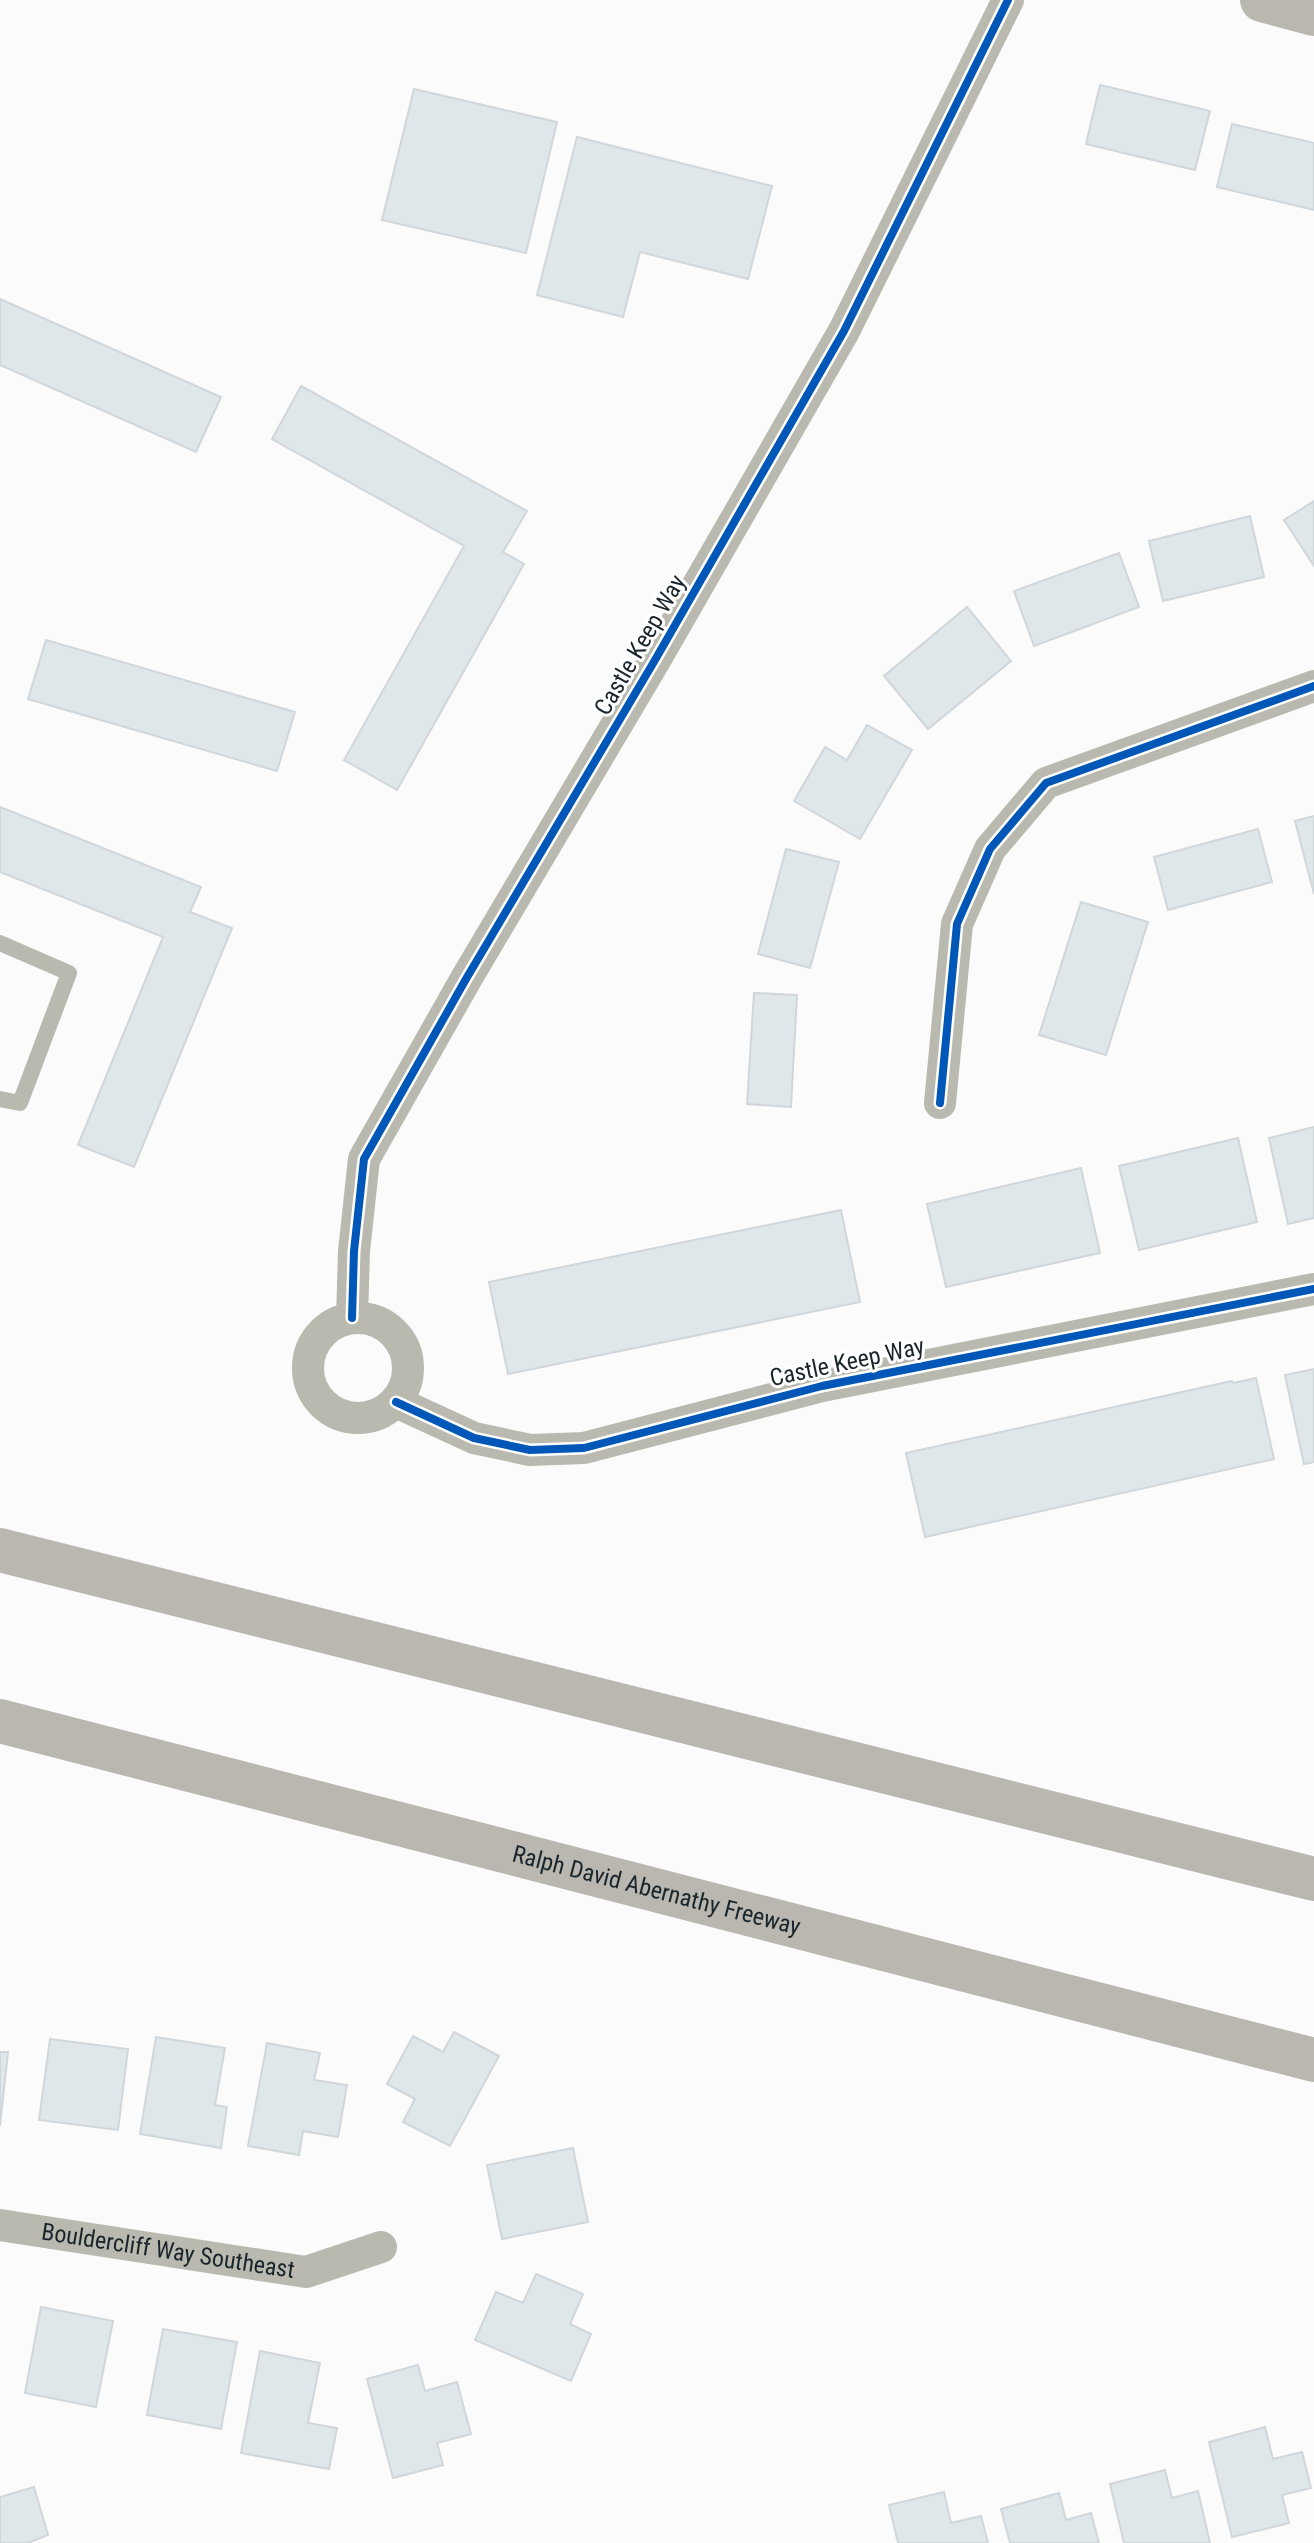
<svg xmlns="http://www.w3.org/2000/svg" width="1314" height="2543" font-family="'Roboto Condensed',sans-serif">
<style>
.building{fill:#e0e7eb;stroke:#d1d6da;stroke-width:2}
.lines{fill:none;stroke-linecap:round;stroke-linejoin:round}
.lane{stroke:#bab9b0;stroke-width:16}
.street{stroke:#bab9b0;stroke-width:32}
.secondary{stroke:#bab8ae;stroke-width:44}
.highway{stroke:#b9b7b0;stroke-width:44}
.cycleway-casing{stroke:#fff;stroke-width:13}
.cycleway{stroke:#0057b8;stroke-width:8}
.labels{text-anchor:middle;stroke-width:6;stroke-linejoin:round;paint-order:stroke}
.street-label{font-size:24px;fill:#19252b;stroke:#fff}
</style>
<rect width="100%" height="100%" fill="#fbfbfb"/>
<g class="building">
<polygon points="1100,85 1210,111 1195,170 1086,144"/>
<polygon points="414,89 557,122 526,253 382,220"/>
<polygon points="1232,124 1314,143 1314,210 1217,187"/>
<polygon points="577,137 772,186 748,279 640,252 623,317 537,295"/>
<polygon points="0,299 221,397 196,452 0,365"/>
<polygon points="301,386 527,511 503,552 524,564 397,790 344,760 464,546 272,439"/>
<polygon points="1314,501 1314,566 1284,520"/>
<polygon points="1250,516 1264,577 1163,601 1149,541"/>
<polygon points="1119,553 1139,607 1034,646 1014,591"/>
<polygon points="967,607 1011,661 928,729 884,676"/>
<polygon points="46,640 295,712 277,771 28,699"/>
<polygon points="867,725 912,750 860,839 794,801 825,747 847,760"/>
<polygon points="0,807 201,887 190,912 232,928 134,1167 78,1145 163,937 0,872"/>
<polygon points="1314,816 1314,894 1295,821"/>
<polygon points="1258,829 1272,882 1168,910 1154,857"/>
<polygon points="786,849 839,862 810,968 758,954"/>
<polygon points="1081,902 1148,922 1106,1055 1039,1035"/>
<polygon points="754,993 797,995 791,1107 747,1104"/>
<polygon points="1314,1127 1314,1218 1288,1224 1269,1138"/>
<polygon points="1238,1138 1257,1222 1139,1250 1119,1166"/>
<polygon points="1081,1168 1100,1253 946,1287 927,1204"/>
<polygon points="841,1210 860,1302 508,1374 489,1282"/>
<polygon points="1314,1369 1314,1462 1304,1464 1285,1375"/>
<polygon points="1256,1378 1274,1459 925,1537 906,1453 1232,1381 1233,1383"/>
<polygon points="454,2032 499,2056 450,2146 403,2122 415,2099 387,2084 413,2036 443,2052"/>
<polygon points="156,2037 225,2048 215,2105 227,2107 221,2148 140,2134"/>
<polygon points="50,2039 128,2049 118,2130 39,2120"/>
<polygon points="267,2043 320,2053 314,2080 347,2085 338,2137 303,2131 299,2155 248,2146"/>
<polygon points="0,2052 8,2052 0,2126"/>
<polygon points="573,2148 588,2222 502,2239 487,2165"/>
<polygon points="536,2274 583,2294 570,2324 591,2334 571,2381 475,2340 496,2292 523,2303"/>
<polygon points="41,2307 113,2321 96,2407 25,2393"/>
<polygon points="163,2329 237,2342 221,2429 147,2415"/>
<polygon points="260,2351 320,2363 308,2423 337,2428 329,2469 241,2453"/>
<polygon points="418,2365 425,2391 457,2382 471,2434 437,2443 443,2465 393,2478 367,2379"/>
<polygon points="1265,2427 1273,2459 1302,2452 1311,2488 1282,2495 1289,2523 1232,2537 1209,2442"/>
<polygon points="1165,2470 1172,2498 1198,2491 1210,2543 1124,2543 1110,2484"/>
<polygon points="34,2487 48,2535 28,2543 0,2543 0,2497"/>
<polygon points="944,2492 951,2523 981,2516 988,2543 898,2543 889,2505"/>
<polygon points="1059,2493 1066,2520 1091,2513 1099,2543 1010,2543 1001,2509"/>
</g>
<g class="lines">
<polyline class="lane" points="0,943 69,973 20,1103 0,1099"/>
<g class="street">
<polyline points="940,1103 957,924 990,849 1046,783 1314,686"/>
<circle cx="358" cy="1368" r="50"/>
<polyline points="352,1318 354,1251 364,1159 466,979 655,660 844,331 1008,0"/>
<polyline points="396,1402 474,1438 530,1450 584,1448 822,1386 1314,1289"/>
<path id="s1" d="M0 2225 306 2272 381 2247"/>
</g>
<polyline class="secondary" points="1262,0 1314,14"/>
<g class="highway">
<polyline points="0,1550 1314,1879"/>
<path id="s2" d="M0 1721 1314 2060"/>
</g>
<g class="cycleway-casing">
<g id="cycleway">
<polyline points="940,1103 957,924 990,849 1046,783 1314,686"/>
<polyline points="352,1318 354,1251 364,1159 466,979 655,660 844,331 1008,0"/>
<polyline points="396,1402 474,1438 530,1450 584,1448 822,1386 1314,1289"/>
</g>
</g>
<use href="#cycleway" class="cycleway"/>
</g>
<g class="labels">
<g class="street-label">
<text transform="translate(640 645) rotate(-60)" y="8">Castle Keep Way</text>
<text transform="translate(847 1362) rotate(-12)" y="8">Castle Keep Way</text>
<text dy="8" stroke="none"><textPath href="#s2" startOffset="678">Ralph David Abernathy Freeway</textPath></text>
<text dy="8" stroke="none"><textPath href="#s1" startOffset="170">Bouldercliff Way Southeast</textPath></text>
</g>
</g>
</svg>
